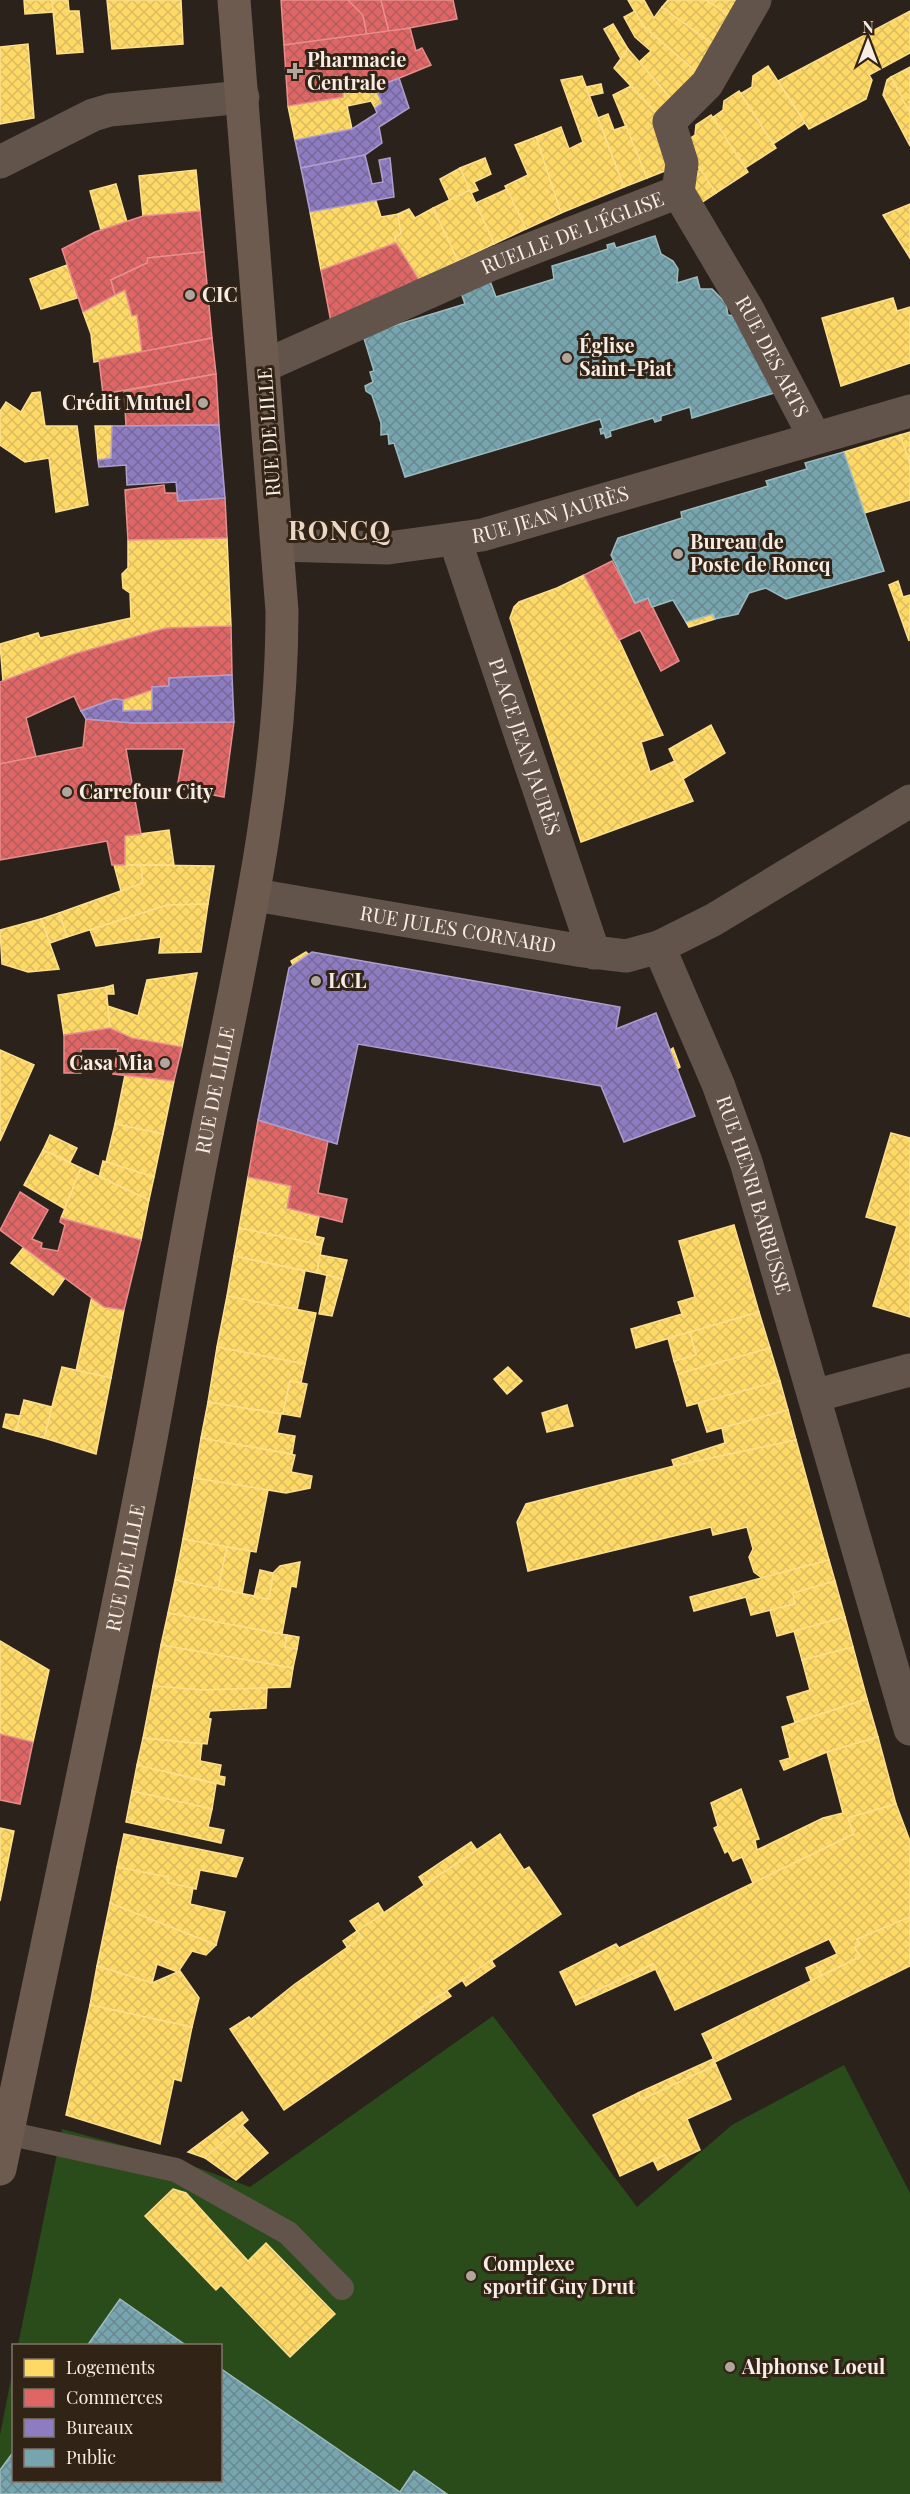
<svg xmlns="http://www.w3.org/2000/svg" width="910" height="2494" font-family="'Playfair Display',serif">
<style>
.grass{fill:#2a4c1b}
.homes{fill:url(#homes-cross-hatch);stroke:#fddf8c;stroke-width:1.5}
.shops{fill:url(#shops-cross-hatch);stroke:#e78e8c;stroke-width:1.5}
.offices{fill:url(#offices-cross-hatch);stroke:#ae9ecd;stroke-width:1.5}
.public{fill:url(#public-cross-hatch);stroke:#9dbbbf;stroke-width:1.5}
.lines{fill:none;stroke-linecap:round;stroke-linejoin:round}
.service{stroke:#63544b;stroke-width:24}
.pedestrian{stroke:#63544b;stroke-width:33}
.minor{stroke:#63544b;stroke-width:33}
.tertiary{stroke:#63544b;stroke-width:33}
.primary{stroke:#6e5b50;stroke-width:33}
.poi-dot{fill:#b0a69e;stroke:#312315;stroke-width:2}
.labels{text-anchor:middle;stroke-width:6;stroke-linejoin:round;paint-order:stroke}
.poi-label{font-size:20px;font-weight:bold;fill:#f7ede4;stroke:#312315;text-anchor:start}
.street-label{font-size:20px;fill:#f7ede4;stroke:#312315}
.district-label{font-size:26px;font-weight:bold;letter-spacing:1.5px;fill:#ead7c5;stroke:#312315}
</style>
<defs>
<pattern id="homes-cross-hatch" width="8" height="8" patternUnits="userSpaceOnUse" patternTransform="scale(1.5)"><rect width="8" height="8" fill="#ffd966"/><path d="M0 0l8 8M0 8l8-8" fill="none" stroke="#dbbc5f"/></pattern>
<pattern id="shops-cross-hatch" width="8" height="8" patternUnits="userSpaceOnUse" patternTransform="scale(1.5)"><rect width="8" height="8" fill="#e06666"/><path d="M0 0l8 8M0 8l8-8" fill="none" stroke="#b35d5c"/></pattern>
<pattern id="offices-cross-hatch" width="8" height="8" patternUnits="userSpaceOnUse" patternTransform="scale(1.5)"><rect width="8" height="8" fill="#8e7cc3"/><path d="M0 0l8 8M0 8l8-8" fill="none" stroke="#766997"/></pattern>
<pattern id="public-cross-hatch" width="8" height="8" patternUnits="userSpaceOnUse" patternTransform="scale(1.5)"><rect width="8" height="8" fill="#76a5af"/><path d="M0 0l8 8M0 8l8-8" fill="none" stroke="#69898f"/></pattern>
</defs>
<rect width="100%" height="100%" fill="#2b231b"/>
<polygon class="grass" points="493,2016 637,2207 732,2125 844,2065 910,2193 910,2494 0,2494 0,2435 13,2369 14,2480 220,2480 220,2346 18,2345 62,2129 174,2159 250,2187"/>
<g class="homes">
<polygon points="24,0 52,0 53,12 25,14"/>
<polygon points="52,0 68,0 69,11 79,11 83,52 57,54"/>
<polygon points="107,0 181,0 183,44 112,49"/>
<polygon points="628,0 644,0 654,18 662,7 717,47 700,75 643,26"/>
<polygon points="668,0 706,0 734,18 717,47 662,7"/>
<polygon points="706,0 743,0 732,17"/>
<polygon points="635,11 643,26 700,75 673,101 639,62 651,51 635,37 624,17"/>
<polygon points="910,11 910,53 869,75 872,80 866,99 809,129 778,81"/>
<polygon points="613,24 628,49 621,59 604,29"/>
<polygon points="28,44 34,118 0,124 0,47"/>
<polygon points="628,49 673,101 658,115 614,68"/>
<polygon points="768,66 805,123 773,144 740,94 752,87 753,76"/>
<polygon points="910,67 910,113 891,77"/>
<polygon points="582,76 624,187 561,213 536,137 561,127 569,149 583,142 561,80"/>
<polygon points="891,77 910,113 910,146 883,95 887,80"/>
<polygon points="601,84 603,93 589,96 586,87"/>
<polygon points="631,86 658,115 675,167 647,178 613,95"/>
<polygon points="375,88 382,103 375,108 371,101 347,106 352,129 295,140 288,106 343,97 343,92"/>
<polygon points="739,91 776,148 745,168 712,118 723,110 724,101"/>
<polygon points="608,114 614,130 626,126 647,178 624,187 598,118"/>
<polygon points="711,115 748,172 716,193 682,144 695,135 696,125"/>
<polygon points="536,137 561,213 526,229 505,186 528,175 515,145"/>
<polygon points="485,158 491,174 474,182 478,190 471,193 460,168"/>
<polygon points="460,168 470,190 450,201 440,179"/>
<polygon points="700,169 716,193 701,203 687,180"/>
<polygon points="196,170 200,211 143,216 139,176"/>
<polygon points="116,184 127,222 101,230 90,191"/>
<polygon points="507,189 526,229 494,244 476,203"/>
<polygon points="470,190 494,244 458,261 433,208"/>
<polygon points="375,198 381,217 398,214 401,234 395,237 396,243 321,270 310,212"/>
<polygon points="910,204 910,258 883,215"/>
<polygon points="433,208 458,261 419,280 396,243 395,237 401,234 398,214 409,209 415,218"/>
<polygon points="67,265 77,298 41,309 30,279"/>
<polygon points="125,290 132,316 137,315 142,352 94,362 91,334 83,312"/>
<polygon points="893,298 897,311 910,307 910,363 841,386 822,318"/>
<polygon points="40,392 45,426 77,426 88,505 56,512 49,458 25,462 0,445 0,411 6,402 21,412 32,393"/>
<polygon points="95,426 112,426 111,458 98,460"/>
<polygon points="910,432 910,464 900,435"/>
<polygon points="900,435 910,464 910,500 864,513 844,452"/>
<polygon points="227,538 231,626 166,628 74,654 3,681 0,644 38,633 40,638 131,618 130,593 123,588 122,574 128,568 128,540"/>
<polygon points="584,575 619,640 663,735 641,742 650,772 675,761 693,801 581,842 510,618 514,607 519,602 557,588"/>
<polygon points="898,581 903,597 910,595 909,641 889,585"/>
<polygon points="713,614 715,619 689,627 686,622"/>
<polygon points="152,690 152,710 123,711 123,700"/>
<polygon points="711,725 725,753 683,779 669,749"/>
<polygon points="169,830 174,865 125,865 125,836"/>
<polygon points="114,865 141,865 143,883 121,891"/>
<polygon points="141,865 214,866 208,904 167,905 67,937 59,913 143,883"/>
<polygon points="208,904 201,952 159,953 161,937 96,946 90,930 167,905"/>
<polygon points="59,913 67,937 50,943 41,919"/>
<polygon points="41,919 59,969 28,972 2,964 0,930"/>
<polygon points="306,952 308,954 293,965 291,961"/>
<polygon points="197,973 182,1047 132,1038 110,1028 108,1006 138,1016 147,980"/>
<polygon points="113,985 114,994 107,994 106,987"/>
<polygon points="106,987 110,1028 64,1035 58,995"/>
<polygon points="673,1048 680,1067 677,1069 670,1050"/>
<polygon points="0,1050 34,1065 0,1141"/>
<polygon points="125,1075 174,1081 163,1134 115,1124"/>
<polygon points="115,1124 163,1134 154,1177 106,1162"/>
<polygon points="891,1133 910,1138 910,1317 873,1306 897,1226 866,1217"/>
<polygon points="50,1135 77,1148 70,1162 43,1150"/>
<polygon points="43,1150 81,1168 65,1209 24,1185"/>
<polygon points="103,1161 154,1177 149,1200 99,1177"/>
<polygon points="81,1168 149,1200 141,1240 61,1218"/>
<polygon points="248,1177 291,1186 287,1208 319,1217 315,1236 324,1238 322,1245 239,1228"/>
<polygon points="734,1225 759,1312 636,1348 631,1329 682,1314 678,1302 695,1297 679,1241"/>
<polygon points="239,1228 322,1245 317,1273 234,1256"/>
<polygon points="23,1248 65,1278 53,1295 11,1263"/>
<polygon points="320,1255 347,1260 342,1279 317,1273"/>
<polygon points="234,1256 305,1271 297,1310 227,1296"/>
<polygon points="327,1275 342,1279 332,1316 319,1314"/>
<polygon points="92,1296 104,1307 124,1310 111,1378 76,1371"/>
<polygon points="227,1296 316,1313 305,1364 217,1347"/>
<polygon points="759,1312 770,1348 678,1374 674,1361 696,1355 690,1332"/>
<polygon points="690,1332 696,1355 674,1361 668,1338"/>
<polygon points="217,1347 305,1364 301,1383 290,1381 283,1414 208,1402"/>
<polygon points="770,1348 780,1381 687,1406 678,1374"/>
<polygon points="62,1367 111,1378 96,1454 44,1438"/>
<polygon points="508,1367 522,1381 507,1394 494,1379"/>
<polygon points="290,1381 307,1384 300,1417 283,1414"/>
<polygon points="780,1381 788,1410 707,1432 698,1403"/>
<polygon points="24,1400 52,1407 44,1438 16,1431"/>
<polygon points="208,1402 281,1414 277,1433 295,1436 292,1454 201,1438"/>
<polygon points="567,1405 573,1426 547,1432 542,1413"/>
<polygon points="788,1410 796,1440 674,1466 672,1460 725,1443 722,1428"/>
<polygon points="6,1414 20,1416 16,1431 3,1427"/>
<polygon points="201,1438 295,1455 291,1472 312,1476 310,1488 286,1493 194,1478"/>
<polygon points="796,1440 829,1560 762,1578 754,1572 749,1557 753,1549 747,1527 713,1535 711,1527 528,1571 517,1522 526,1504 674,1466"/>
<polygon points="194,1478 268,1490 256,1552 183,1539"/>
<polygon points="183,1539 227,1547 218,1589 175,1580"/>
<polygon points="227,1547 250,1551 242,1594 218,1589"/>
<polygon points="829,1560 835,1581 793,1593 795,1604 751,1615 746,1597 694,1611 690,1597"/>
<polygon points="300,1562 296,1587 291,1586 282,1634 168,1613 175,1580 269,1599 273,1573 280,1566"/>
<polygon points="260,1570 273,1573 269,1599 254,1597"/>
<polygon points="835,1581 845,1617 777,1636 770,1610 795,1604 793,1593"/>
<polygon points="168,1613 287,1635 285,1647 297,1649 293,1668 161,1645"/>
<polygon points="845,1617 853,1647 802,1660 794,1631"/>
<polygon points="287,1635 299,1637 297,1649 285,1647"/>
<polygon points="0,1641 49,1670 33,1742 0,1734"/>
<polygon points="161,1645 293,1668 290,1687 203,1690 153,1686"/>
<polygon points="853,1647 867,1699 795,1722 787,1697 810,1690 802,1660"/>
<polygon points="153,1686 203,1690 267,1688 266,1708 210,1711 208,1718 211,1719 207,1744 143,1738"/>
<polygon points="867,1699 878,1737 827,1752 784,1770 780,1761 790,1758 782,1727"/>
<polygon points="878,1737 896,1804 848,1818 854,1834 753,1883 742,1857 733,1861 728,1851 725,1853 714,1828 718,1826 711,1803 741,1789 759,1839 755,1840 757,1850 823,1818 843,1813 827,1752"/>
<polygon points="143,1738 202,1744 200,1761 221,1765 219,1776 225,1777 224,1785 137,1765"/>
<polygon points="137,1765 216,1784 212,1809 132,1791"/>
<polygon points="132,1791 212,1809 208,1827 224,1830 221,1843 126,1822"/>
<polygon points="896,1804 910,1841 910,1917 857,1939 860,1944 855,1947 860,1957 822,1975 815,1964 837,1954 829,1939 675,2010 653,1964 574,2001 560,1972 616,1944 619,1948 854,1834 848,1818"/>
<polygon points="0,1828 14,1831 0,1901"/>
<polygon points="124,1834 243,1858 236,1877 200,1870 196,1889 168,1883 168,1877 117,1867"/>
<polygon points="500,1834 524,1870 529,1867 561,1914 415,2012 419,2017 284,2110 230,2029 249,2017 251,2019 295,1984 362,1937 357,1931"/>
<polygon points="471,1842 477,1850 424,1885 419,1877"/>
<polygon points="117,1867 168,1877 168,1883 193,1888 190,1904 225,1912 216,1945 110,1903"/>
<polygon points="110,1903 216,1945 206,1955 192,1951 178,1972 157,1964 152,1983 97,1966"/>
<polygon points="378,1903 384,1913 357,1931 350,1921"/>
<polygon points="910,1917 910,1966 715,2062 702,2034 860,1957 855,1947 860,1944 857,1939"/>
<polygon points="357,1931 362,1937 347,1947 343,1941"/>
<polygon points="491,1960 495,1966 466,1986 462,1980"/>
<polygon points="653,1964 656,1969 576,2005 574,2001"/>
<polygon points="815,1964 822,1975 811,1981 806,1968"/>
<polygon points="97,1966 152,1983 180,1971 199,1998 192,2027 90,2005"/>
<polygon points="447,1991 451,1996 419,2017 415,2012"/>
<polygon points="90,2005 192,2027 181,2081 174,2079 160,2144 66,2115"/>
<polygon points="713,2059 716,2065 641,2100 638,2093"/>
<polygon points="716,2065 731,2099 687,2119 700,2150 670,2164 665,2155 620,2176 593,2115 638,2093 641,2100"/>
<polygon points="242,2112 248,2120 205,2158 188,2152"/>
<polygon points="242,2125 268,2153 236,2180 205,2158"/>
<polygon points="665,2155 670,2164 658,2170 653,2160"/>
<polygon points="173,2189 186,2193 248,2261 266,2243 335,2314 290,2357 221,2285 216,2290 145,2216"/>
</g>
<g class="shops">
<polygon points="281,0 348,0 363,15 367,35 284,45"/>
<polygon points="348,0 381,0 389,32 367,35 363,15"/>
<polygon points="381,0 453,0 457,19 389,32"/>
<polygon points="410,28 416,51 422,48 431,65 375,88 343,92 343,97 288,106 284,45"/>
<polygon points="200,211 204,252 148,258 147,263 111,280 115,295 83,312 62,249 95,232 143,216"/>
<polygon points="396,243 419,280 331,322 321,270"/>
<polygon points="204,252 212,338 142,352 137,315 132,316 125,290 115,295 111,280 147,263 148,258"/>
<polygon points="212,338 216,374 103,394 99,360"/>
<polygon points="216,374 219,425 126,426 124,391"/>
<polygon points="164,485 165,493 177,493 178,501 225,498 227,538 128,540 125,490"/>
<polygon points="612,561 635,603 648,598 679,661 661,671 640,630 619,640 584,575"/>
<polygon points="231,626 232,675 169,678 169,686 152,687 152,690 123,700 114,699 81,711 74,696 26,718 36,757 0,764 0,682 74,654 166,628"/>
<polygon points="86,719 134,723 234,722 224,797 177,788 184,749 126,749 141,834 125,836 125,865 112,865 107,841 0,860 0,764 83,747"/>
<polygon points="110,1028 132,1038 182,1047 174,1081 113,1074 118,1049 81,1049 81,1073 64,1073 64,1035"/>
<polygon points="258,1120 328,1141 318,1193 347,1199 342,1222 287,1208 291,1186 248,1177"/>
<polygon points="20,1192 48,1210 32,1239 42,1243 41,1248 58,1251 65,1225 60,1222 61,1218 141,1240 124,1310 104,1307 0,1230"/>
<polygon points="0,1734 33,1742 20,1804 0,1800"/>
</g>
<g class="offices">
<polygon points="399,78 409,108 379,127 382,143 365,155 301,168 295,140 352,129 377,113 375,108 382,103 375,88"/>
<polygon points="365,155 372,184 383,182 379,160 390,158 394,197 310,212 301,168"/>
<polygon points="219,425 225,498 178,501 176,482 127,485 126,465 99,467 98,460 111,458 112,426"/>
<polygon points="232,675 234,722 134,723 86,719 81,711 114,699 123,700 123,711 152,710 152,687 169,686 169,678"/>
<polygon points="312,952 620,1007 616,1029 656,1013 695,1116 624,1142 601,1086 358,1044 337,1144 258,1120 289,968"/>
</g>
<g class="public">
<polygon points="655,236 661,254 673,261 678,269 677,283 697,277 700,289 712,289 726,303 728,315 737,316 774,393 692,418 690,407 661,416 661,420 655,422 653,418 610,431 611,436 606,438 604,433 601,434 600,429 603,428 600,419 405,477 394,443 389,444 388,434 381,435 381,423 372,395 366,391 365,386 373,382 370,372 374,371 363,335 465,304 460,290 490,281 496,297 554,279 552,266 608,249 607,245 614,243 616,248"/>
<polygon points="844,452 884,571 786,599 766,588 749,593 738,614 715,619 713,614 686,622 673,600 652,607 648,598 635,603 611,555 618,538 682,518 681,512 768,486 766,481 807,469 805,463"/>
<polygon points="120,2299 187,2346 87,2346"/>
<polygon points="220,2368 400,2492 414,2471 447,2494 0,2494 0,2470 14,2451 14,2480 220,2480"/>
</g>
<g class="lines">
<polyline class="service" points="7,2133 176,2170 288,2233 342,2288"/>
<g class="pedestrian">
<polyline points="678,192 682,163 669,122 707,84 755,0"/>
<path id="s1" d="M455 540 594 953"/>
</g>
<g class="minor">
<polyline points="0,162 93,115 110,110 243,97"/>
<path id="s2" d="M264 366 492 264 678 192 748 310 815 438"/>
<path id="s3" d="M278 545 388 548 482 535 910 411"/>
<path id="s4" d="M255 895 577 950 626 956 659 947 713 920 910 801"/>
<polyline points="814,1396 910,1370"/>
</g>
<path class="tertiary" id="s5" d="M659 947 718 1084 746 1162 910 1729"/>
<path class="primary" id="s6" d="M0 2169C49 1933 101 1697 147 1459 165 1366 180 1271 198 1177 233 989 282 804 282 611L234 0"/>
</g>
<g class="poi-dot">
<path d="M292 62h6v6h6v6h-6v6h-6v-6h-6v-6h6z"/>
<circle cx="190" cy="295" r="6"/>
<circle cx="567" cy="358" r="6"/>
<circle cx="203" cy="403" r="6"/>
<circle cx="678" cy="554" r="6"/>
<circle cx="67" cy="792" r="6"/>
<circle cx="316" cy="981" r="6"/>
<circle cx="165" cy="1063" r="6"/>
<circle cx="471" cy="2276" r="6"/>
<circle cx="730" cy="2367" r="6"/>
</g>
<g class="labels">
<g class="poi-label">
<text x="307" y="67">Pharmacie<tspan x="307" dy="23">Centrale</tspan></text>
<text x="202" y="302">CIC</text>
<text x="579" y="353">Église<tspan x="579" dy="23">Saint-Piat</tspan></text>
<text x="191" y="410" text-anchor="end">Crédit Mutuel</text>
<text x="690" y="549">Bureau de<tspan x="690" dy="23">Poste de Roncq</tspan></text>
<text x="79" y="799">Carrefour City</text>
<text x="328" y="988">LCL</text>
<text x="153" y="1070" text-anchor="end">Casa Mia</text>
<text x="483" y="2271">Complexe<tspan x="483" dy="23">sportif Guy Drut</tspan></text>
<text x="742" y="2374">Alphonse Loeul</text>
</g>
<g class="street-label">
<text dy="7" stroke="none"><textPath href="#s2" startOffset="336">RUELLE DE L'ÉGLISE</textPath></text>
<text dy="7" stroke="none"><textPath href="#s2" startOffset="639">RUE DES ARTS</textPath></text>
<text transform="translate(269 432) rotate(-94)" y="7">RUE DE LILLE</text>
<text dy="7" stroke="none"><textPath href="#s3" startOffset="276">RUE JEAN JAURÈS</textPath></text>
<text dy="7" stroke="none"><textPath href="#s1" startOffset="218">PLACE JEAN JAURÈS</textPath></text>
<text dy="7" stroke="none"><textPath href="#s4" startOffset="206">RUE JULES CORNARD</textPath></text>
<text dy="7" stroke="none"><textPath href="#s6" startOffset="1100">RUE DE LILLE</textPath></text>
<text dy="7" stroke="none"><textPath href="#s5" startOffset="266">RUE HENRI BARBUSSE</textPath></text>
<text dy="7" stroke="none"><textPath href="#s6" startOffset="614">RUE DE LILLE</textPath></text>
</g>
<g class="district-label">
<text x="340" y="540">RONCQ</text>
</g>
</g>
<rect x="12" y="2344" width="210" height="138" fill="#312315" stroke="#807468" stroke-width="1.5"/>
<rect x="24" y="2359" width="30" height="18" fill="#ffd966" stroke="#807468" stroke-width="1.5"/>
<text x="66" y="2374" font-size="18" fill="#f7ede4">Logements</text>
<rect x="24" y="2389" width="30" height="18" fill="#e06666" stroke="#807468" stroke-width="1.5"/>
<text x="66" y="2404" font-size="18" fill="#f7ede4">Commerces</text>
<rect x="24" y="2419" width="30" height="18" fill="#8e7cc3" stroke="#807468" stroke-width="1.5"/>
<text x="66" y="2434" font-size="18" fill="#f7ede4">Bureaux</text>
<rect x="24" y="2449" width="30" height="18" fill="#76a5af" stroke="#807468" stroke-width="1.5"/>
<text x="66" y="2464" font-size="18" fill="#f7ede4">Public</text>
<g transform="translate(868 42)" stroke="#312315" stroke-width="4.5" paint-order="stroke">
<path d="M0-4.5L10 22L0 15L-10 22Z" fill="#f7ede4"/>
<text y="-9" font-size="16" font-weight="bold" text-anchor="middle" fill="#f7ede4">N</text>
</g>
</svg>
